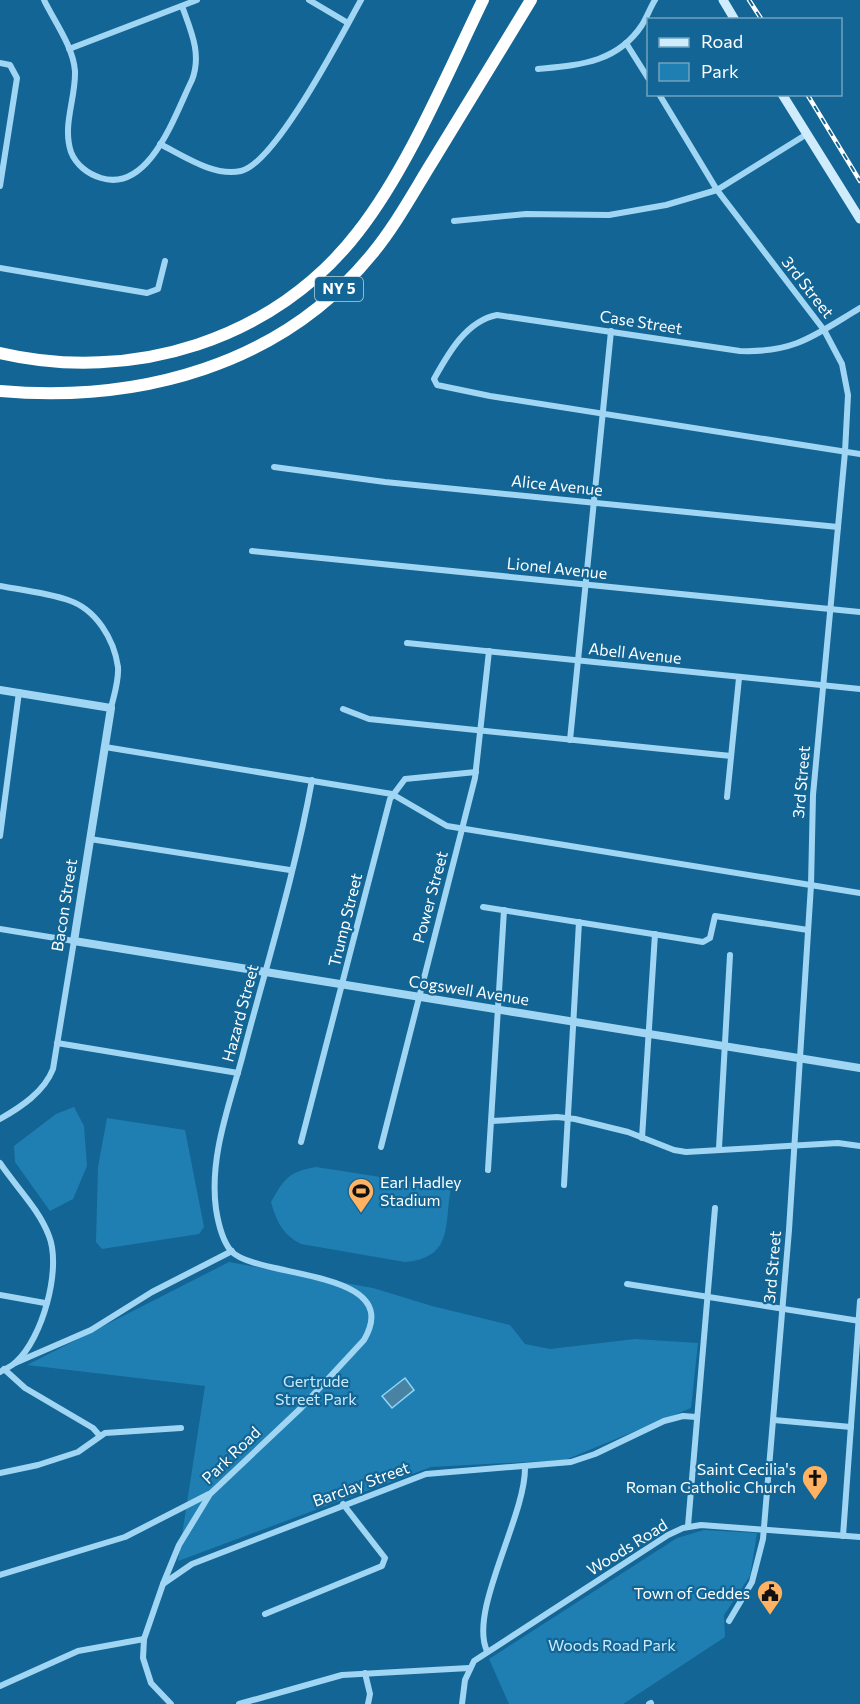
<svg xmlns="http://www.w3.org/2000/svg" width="860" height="1704" font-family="Commissioner,sans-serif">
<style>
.green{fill:#207fb2}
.water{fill:#4883a4;stroke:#92d4f6;stroke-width:1.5}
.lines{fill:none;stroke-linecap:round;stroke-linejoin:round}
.minor{stroke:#a0d6f3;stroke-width:6}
.tertiary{stroke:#a0d6f3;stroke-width:8}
.secondary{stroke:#cfecfd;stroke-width:9}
.motorway{stroke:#fff;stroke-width:12}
.rail-casing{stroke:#fff;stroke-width:4.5}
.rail{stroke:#126594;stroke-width:2;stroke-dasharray:7;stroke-linecap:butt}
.labels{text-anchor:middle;stroke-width:4.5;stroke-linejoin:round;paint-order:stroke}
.shield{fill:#126594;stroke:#b8d1df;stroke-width:1.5}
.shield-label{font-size:15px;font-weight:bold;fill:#fff}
.street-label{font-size:16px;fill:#fff;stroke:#126594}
.poi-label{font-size:16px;fill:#fff;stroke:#126594;text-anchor:end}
.park-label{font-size:16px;fill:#c8ebfd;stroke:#126594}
</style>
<rect width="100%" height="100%" fill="#126594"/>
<g class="green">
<polygon points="74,1107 84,1126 87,1166 73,1199 50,1211 15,1162 14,1146 56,1114"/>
<polygon points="107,1118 185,1130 204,1227 199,1234 102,1249 96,1242 98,1167"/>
<path d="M316 1167 451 1188C444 1224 454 1258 405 1262L301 1244C282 1234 277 1222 271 1202 285 1178 288 1172 316 1167Z"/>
<polygon points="229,1262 373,1288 432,1306 510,1325 525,1344 550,1349 635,1339 698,1343 691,1408 565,1460 431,1467 178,1561 205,1386 27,1365"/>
<polygon points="704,1530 757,1533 750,1576 724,1615 725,1637 623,1704 509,1704 489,1659 677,1538"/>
</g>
<polygon class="water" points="405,1378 414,1390 392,1408 382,1396"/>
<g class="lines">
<g class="minor">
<path d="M44 0C54 21 73 46 75 71 76 98 62 125 71 152 76 165 88 174 101 178 150 193 175 114 192 80 202 54 191 31 182 6"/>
<polyline points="309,0 348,23"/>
<polyline points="626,43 648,78"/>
<polyline points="69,49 197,0"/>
<polyline points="0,63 10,65 17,78 0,186"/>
<path d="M538 69C579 65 617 63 642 25 647 17 650 8 655 0"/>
<polyline points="659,94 717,190 824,330 842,364 848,395 845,452 813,795 811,885 789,1230 763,1539 752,1582 729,1621"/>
<path d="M160 144C184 156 214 177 241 171 276 163 342 34 361 0"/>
<polyline points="454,221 526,214 609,215 666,205 717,190 807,134"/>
<polyline points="0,268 147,293 158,289 165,261"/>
<path d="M860 308C815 335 795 353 740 351L497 315C466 321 448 354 434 379L437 385 490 396 860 454"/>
<polyline points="274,467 385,482 838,527"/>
<polyline points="252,551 860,612"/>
<path d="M0 586C22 590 47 593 68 600 96 609 114 639 118 667 119 681 114 695 111 708"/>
<polyline points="407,643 860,689"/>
<polyline points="343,709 369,719 731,756"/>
<polyline points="570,740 611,331"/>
<polyline points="105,747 392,794 447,826 860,893"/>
<polyline points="727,797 739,678"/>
<polyline points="0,836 19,692"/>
<polyline points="90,839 290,870"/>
<polyline points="483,907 703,942 710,938 715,916 808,930"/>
<path d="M0 929 74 941 53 1069C44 1092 21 1107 0 1119"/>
<polyline points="57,1043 238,1073"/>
<polyline points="492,1121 557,1117 575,1119 628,1132 674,1150 686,1152 838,1143 860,1146"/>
<polyline points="642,1138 655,934"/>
<polyline points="301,1142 390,799 405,779 476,772"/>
<polyline points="381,1147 475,778 489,651"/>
<polyline points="719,1148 730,955"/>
<path d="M0 1163C16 1187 39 1209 49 1236 62 1269 42 1339 16 1362 12 1366 5 1369 0 1372"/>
<polyline points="488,1170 504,910"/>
<polyline points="564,1185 579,922"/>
<polyline points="627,1284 860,1321"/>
<polyline points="0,1295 45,1303"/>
<polyline points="15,1363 91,1330 152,1292 232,1251"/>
<polyline points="4,1369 25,1388 93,1428 100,1436"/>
<polyline points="774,1420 851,1427"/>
<polyline points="0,1473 38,1465 78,1452 105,1433 181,1428"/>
<polyline points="688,1526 715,1208"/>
<polyline points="843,1536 860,1301"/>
<polyline points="0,1575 125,1537 209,1494"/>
<path d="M163 1584 179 1545 210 1494 301 1408 364 1340C406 1268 257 1279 231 1251 222 1240 218 1222 216 1209 209 1158 229 1106 242 1058 266 966 295 874 312 780"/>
<polyline points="265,1614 382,1566 385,1558 343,1504"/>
<path d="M487 1651C468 1611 526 1516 525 1467"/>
<polyline points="365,1673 370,1694 368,1704"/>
<polyline points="0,1686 78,1651 144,1639"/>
<polyline points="171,1704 151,1683 143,1658 144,1639 163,1584 192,1564 426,1474 571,1462 595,1454 664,1421 683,1416 696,1417"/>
<polyline points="239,1704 342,1675 469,1668"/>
<polyline points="462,1704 465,1680 474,1661 668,1535 683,1528 701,1525 860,1537"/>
<polyline points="649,1704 651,1703"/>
</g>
<polyline class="tertiary" points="0,690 111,708 74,941 860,1068"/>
<g class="secondary">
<polyline points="723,0 735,20"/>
<polyline points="782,94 860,219"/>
</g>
<g class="motorway">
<path d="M0 353C132 384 275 340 358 232 408 168 447 74 483 0"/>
<path d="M0 391C139 403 281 366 372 254 396 225 414 191 434 159 466 106 499 53 531 0"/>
</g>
<g class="rail-casing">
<g id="rail">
<polyline points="749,0 762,20"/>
<polyline points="807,94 860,181"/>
</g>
</g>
<use href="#rail" class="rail"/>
</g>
<defs>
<g id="stadium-pin" transform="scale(1.35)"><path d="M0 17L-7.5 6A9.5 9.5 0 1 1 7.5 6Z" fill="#ffb362" stroke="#126594"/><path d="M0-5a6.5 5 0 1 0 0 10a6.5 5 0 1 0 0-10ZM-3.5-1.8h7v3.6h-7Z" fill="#111"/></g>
<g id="church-pin" transform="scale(1.35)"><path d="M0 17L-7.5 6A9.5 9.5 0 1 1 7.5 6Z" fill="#ffb362" stroke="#126594"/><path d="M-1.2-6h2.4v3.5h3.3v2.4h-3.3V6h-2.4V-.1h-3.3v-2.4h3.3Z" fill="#111"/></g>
<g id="civic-pin" transform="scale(1.35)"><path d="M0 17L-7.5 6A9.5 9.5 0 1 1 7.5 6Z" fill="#ffb362" stroke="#126594"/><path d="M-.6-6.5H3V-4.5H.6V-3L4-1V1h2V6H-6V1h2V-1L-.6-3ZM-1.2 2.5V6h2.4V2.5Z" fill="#111"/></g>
</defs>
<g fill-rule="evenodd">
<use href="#stadium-pin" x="361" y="1191"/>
<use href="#church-pin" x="815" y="1478"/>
<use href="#civic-pin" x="770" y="1593"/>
</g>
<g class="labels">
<rect class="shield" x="315" y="277" width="48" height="24" rx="4.5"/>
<g class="shield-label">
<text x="339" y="294">NY 5</text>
</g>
<g class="street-label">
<text transform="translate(808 287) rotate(52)" y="6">3rd Street</text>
<text transform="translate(641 322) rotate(9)" y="6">Case Street</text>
<text transform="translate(557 485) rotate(6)" y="6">Alice Avenue</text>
<text transform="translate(557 568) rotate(6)" y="6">Lionel Avenue</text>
<text transform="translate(635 653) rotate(6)" y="6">Abell Avenue</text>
<text transform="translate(801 782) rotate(-85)" y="6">3rd Street</text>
<text transform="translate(430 897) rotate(-75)" y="6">Power Street</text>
<text transform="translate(64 905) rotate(-81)" y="6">Bacon Street</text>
<text transform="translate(345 920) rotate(-76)" y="6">Trump Street</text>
<text transform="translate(469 990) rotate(9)" y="6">Cogswell Avenue</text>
<text transform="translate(240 1013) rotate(-75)" y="6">Hazard Street</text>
<text transform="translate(772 1267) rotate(-85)" y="6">3rd Street</text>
<text transform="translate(231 1455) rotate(-44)" y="6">Park Road</text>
<text transform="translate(361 1484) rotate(-20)" y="6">Barclay Street</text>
<text transform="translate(627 1547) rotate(-32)" y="6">Woods Road</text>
</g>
<g class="poi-label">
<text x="380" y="1188" text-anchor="start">Earl Hadley<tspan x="380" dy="18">Stadium</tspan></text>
<text x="796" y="1475">Saint Cecilia's<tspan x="796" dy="18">Roman Catholic Church</tspan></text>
<text x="750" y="1599">Town of Geddes</text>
</g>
<g class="park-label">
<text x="316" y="1387">Gertrude<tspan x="316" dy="18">Street Park</tspan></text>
<text x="612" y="1651">Woods Road Park</text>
</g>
</g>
<rect x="647" y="18" width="195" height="78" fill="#126594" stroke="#71a3bf" stroke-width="1.5"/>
<rect x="659" y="38" width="30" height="9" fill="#cfecfd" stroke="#71a3bf" stroke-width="1.5"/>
<text x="701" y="48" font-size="18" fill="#ffffff">Road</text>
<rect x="659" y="63" width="30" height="18" fill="#207fb2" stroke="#71a3bf" stroke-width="1.5"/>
<text x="701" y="78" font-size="18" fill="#ffffff">Park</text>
</svg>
